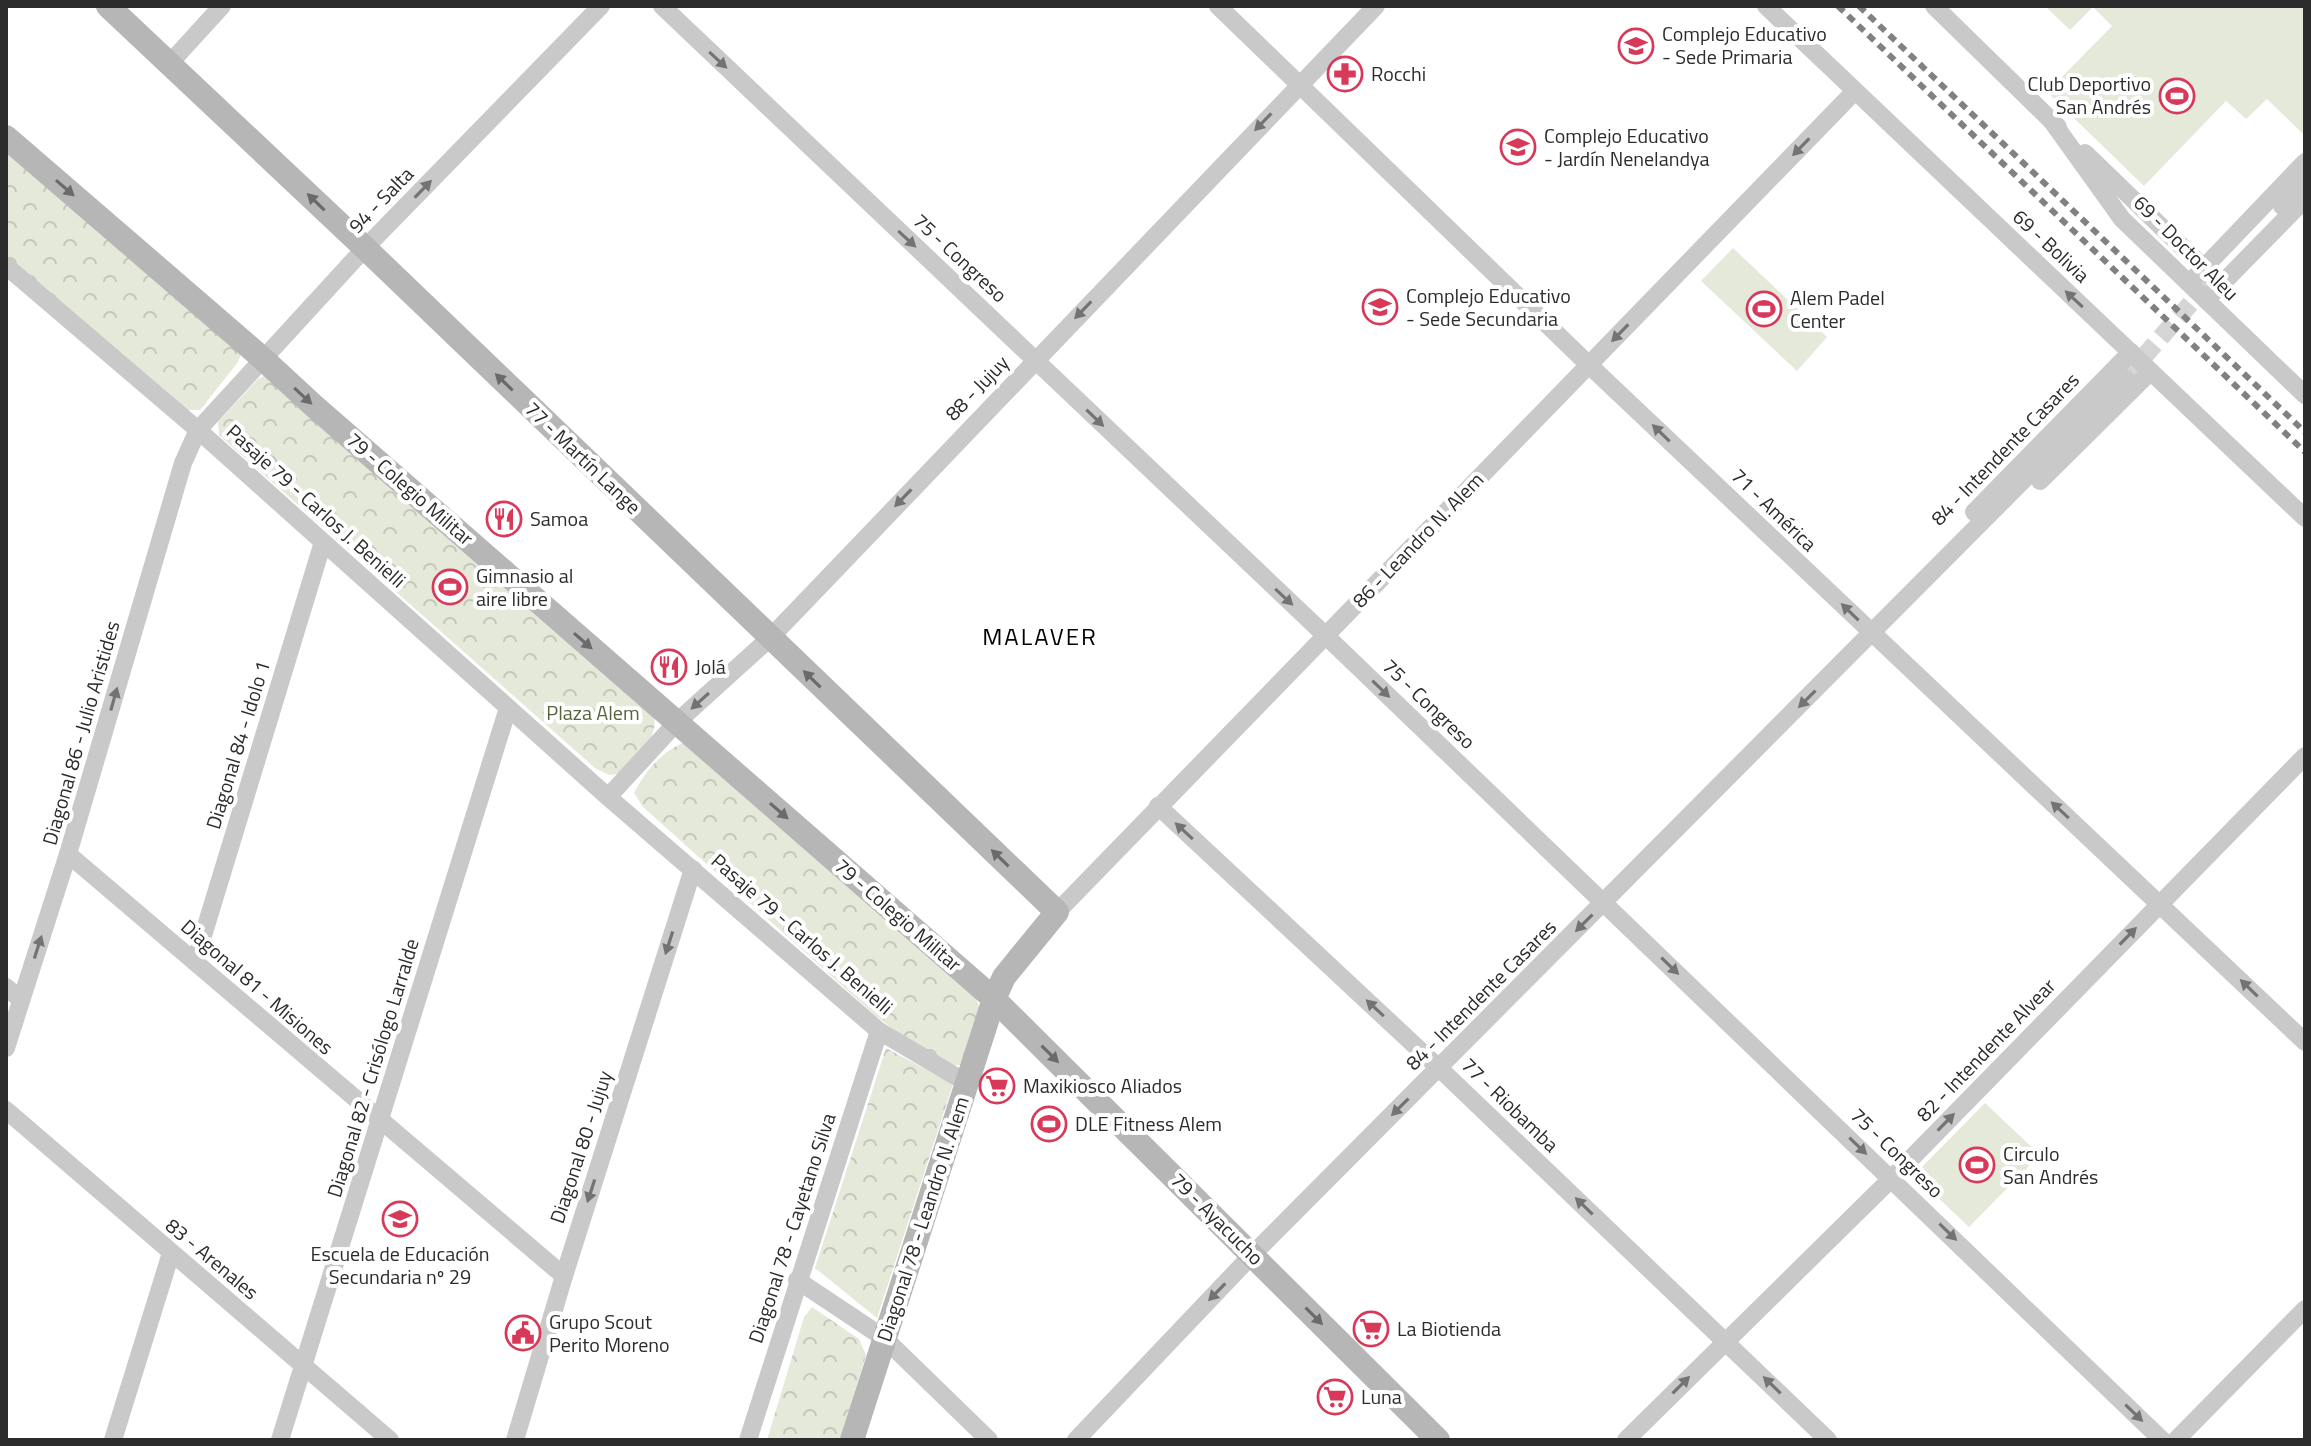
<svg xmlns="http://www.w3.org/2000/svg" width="2311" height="1446" font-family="'Titillium Web',sans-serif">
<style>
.forest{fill:url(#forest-crowns)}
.pitch{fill:#e4e9da}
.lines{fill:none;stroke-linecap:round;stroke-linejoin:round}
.street-tunnel{stroke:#d5d5d5;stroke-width:18;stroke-dasharray:18 9;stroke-linecap:butt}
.street{stroke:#c9c9c9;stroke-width:18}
.secondary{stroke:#b6b6b6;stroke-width:24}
.rail{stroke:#818181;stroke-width:6;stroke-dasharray:8 6;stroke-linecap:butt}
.oneway{fill:#737373}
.oneway2{fill:#6a6a6a}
.labels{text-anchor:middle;stroke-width:8;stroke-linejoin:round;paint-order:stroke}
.poi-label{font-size:20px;fill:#2c2c2c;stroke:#fff;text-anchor:start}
.street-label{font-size:20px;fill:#2c2c2c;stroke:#fff}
.park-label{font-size:20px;fill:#55643d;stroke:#fff}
.quarter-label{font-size:24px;letter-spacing:2px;fill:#000;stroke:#fff}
</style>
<defs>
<pattern id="forest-crowns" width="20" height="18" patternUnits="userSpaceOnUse" patternTransform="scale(2)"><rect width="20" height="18" fill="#e4e9da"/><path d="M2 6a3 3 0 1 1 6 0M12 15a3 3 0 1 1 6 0" fill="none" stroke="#c4c8bb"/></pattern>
</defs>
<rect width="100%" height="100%" fill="#fff"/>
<g class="forest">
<polygon points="6,146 241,354 238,362 200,410 186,410 6,257"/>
<path d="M268 374 653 713C661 739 635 756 618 774L609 775 595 768 219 435 218 422 258 379Z"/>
<path d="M683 743 976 998 980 1009 963 1065H954L901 1035 876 1016 643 807 634 793C644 773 662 751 683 743Z"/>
<polygon points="886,1048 953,1084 877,1318 815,1268"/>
<polygon points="812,1307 859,1339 866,1355 840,1440 767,1440 804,1317"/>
</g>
<g class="pitch">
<polygon points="2045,6 2305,6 2305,136 2267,99 2246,119 2226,101 2144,186 2047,92 2112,26 2093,7 2070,30"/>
<polygon points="1733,248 1827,337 1797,371 1701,281"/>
<polygon points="1985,1103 2040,1155 1969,1227 1914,1175"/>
</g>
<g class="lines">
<polyline class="street-tunnel" points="2125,378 2213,278"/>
<g class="street">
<polyline points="662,6 1325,635 2162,1440"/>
<polyline points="1218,6 1589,365 2305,1042"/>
<polyline points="1766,6 2305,518"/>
<polyline points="1934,6 2058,127"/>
<polyline points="170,63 222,6"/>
<polyline points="2051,120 2122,219 2305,395"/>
<polyline points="2085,153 2204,268"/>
<polyline points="2282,206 2305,182"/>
<polyline points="6,266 198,430 608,797 879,1031 967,1083"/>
<polyline points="2196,276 2305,162"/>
<polyline points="2206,300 2305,199"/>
<polyline points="2040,481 2150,372"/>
<polyline points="1974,512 2131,352"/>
<polyline points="608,797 677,722 770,638 1376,6"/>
<polyline points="1158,806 1439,1068 1828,1440"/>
<polyline points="68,854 564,1276"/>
<polyline points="1057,912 1855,91"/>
<polyline points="195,962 323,542"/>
<polyline points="6,987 21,1000"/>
<polyline points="6,1048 68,854 183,463 198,430 365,248 601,6"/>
<polyline points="6,1110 390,1440"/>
<polyline points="797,1280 884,1338 989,1440"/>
<polyline points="113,1440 171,1253"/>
<polyline points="280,1440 508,708"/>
<polyline points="515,1440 564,1276 693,869"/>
<polyline points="748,1440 879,1031"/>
<polyline points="1076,1440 1252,1255 2125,378"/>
<polyline points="1626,1440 1892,1178 2305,756"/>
<polyline points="2176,1440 2305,1309"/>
</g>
<g class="secondary">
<polyline points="108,6 365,248 1057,912 1004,977 994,999 852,1440"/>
<polyline points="6,137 262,358 314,406 994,999 1438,1440"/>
</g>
<g class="rail">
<polyline points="1838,6 2305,452"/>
<polyline points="1859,6 2305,432"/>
</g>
</g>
<defs><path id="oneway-solid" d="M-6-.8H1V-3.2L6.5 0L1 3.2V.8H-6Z" transform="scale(2)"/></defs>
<g class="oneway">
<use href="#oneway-solid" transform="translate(718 60) rotate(43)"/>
<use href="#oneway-solid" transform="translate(1263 122) rotate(134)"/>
<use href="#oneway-solid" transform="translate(1801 147) rotate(134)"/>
<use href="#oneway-solid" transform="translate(423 189) rotate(-46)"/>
<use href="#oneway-solid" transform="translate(907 239) rotate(43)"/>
<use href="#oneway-solid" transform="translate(2074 299) rotate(-137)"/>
<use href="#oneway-solid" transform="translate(1083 310) rotate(134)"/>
<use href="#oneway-solid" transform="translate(1620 333) rotate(134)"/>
<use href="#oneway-solid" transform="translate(1095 418) rotate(44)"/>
<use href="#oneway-solid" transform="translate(1661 433) rotate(-136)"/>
<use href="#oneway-solid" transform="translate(903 498) rotate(134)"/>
<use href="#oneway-solid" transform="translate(1284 597) rotate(43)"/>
<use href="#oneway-solid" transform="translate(1850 612) rotate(-136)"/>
<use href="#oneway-solid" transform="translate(1381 689) rotate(44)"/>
<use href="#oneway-solid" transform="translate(114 699) rotate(-74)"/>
<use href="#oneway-solid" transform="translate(1807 699) rotate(135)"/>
<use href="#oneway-solid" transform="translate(700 701) rotate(138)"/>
<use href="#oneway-solid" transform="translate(2060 810) rotate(-137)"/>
<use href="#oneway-solid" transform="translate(1184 831) rotate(-137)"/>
<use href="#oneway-solid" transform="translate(1584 923) rotate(135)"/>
<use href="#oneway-solid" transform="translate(2128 936) rotate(-46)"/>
<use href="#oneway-solid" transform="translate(669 943) rotate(108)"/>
<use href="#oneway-solid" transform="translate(38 947) rotate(-72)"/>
<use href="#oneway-solid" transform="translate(1670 966) rotate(44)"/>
<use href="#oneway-solid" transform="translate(2249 988) rotate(-136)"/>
<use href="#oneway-solid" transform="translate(1375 1008) rotate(-137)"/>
<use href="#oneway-solid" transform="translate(1400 1107) rotate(135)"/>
<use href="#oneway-solid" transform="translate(1946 1122) rotate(-46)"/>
<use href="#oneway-solid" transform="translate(1858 1146) rotate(44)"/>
<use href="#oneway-solid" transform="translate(591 1191) rotate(108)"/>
<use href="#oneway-solid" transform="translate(1584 1206) rotate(-136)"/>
<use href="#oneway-solid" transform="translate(1948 1232) rotate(44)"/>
<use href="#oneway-solid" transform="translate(1217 1292) rotate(134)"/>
<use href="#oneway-solid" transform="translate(1681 1385) rotate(-45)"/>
<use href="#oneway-solid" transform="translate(1772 1385) rotate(-136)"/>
<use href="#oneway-solid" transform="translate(2134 1413) rotate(44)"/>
</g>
<g class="oneway2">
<use href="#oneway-solid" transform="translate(65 188) rotate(41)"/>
<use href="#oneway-solid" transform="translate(316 202) rotate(-136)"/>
<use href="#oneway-solid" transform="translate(504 382) rotate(-136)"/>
<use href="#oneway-solid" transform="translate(303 396) rotate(43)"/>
<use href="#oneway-solid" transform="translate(583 641) rotate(41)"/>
<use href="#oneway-solid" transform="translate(812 679) rotate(-136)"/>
<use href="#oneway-solid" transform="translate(779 811) rotate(41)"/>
<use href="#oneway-solid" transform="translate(1000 858) rotate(-136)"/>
<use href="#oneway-solid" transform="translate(1050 1054) rotate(45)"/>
<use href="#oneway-solid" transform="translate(1314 1316) rotate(45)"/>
</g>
<defs>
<g id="school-ring" transform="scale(1.8)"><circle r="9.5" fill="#fff" stroke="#d83959" stroke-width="1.5"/><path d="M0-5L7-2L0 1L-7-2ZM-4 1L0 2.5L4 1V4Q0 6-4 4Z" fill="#d83959"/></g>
<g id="pharmacy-ring" transform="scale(1.8)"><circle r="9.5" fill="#fff" stroke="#d83959" stroke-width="1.5"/><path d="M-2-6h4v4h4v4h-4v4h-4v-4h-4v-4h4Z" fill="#d83959"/></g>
<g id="stadium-ring" transform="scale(1.8)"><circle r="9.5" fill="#fff" stroke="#d83959" stroke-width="1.5"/><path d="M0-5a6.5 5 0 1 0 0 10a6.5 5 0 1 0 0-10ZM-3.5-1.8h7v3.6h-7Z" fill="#d83959"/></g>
<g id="restaurant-ring" transform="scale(1.8)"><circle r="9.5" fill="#fff" stroke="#d83959" stroke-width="1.5"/><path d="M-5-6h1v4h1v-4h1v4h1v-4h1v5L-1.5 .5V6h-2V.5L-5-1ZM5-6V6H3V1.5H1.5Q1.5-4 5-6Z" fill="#d83959"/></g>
<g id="supermarket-ring" transform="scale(1.8)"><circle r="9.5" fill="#fff" stroke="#d83959" stroke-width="1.5"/><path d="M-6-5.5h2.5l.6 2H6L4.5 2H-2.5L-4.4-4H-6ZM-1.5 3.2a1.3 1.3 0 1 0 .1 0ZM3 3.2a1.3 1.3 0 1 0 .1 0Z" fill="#d83959"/></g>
<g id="civic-ring" transform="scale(1.8)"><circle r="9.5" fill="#fff" stroke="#d83959" stroke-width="1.5"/><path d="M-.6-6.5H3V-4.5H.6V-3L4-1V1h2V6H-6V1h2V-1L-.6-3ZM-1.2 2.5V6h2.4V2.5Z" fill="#d83959"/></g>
</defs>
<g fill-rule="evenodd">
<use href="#school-ring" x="1636" y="46"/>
<use href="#pharmacy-ring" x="1345" y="74"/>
<use href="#stadium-ring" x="2177" y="96"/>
<use href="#school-ring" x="1518" y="147"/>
<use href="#school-ring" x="1380" y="307"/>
<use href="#stadium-ring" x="1764" y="309"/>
<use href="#restaurant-ring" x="504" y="519"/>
<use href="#stadium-ring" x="450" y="587"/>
<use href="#restaurant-ring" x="669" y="667"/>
<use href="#supermarket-ring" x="997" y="1086"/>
<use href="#stadium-ring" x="1049" y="1124"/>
<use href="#stadium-ring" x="1977" y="1165"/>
<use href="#school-ring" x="400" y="1219"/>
<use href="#supermarket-ring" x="1371" y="1329"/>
<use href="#civic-ring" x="523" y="1333"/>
<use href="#supermarket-ring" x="1335" y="1397"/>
</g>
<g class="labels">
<g class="poi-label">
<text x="1662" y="41">Complejo Educativo<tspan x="1662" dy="23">- Sede Primaria</tspan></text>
<text x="1371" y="81">Rocchi</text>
<text x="2151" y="91" text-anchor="end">Club Deportivo<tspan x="2151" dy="23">San Andrés</tspan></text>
<text x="1544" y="143">Complejo Educativo<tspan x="1544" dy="23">- Jardín Nenelandya</tspan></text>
<text x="1406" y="303">Complejo Educativo<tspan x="1406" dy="23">- Sede Secundaria</tspan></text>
<text x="1790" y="305">Alem Padel<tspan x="1790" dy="23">Center</tspan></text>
<text x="530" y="526">Samoa</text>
<text x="476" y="583">Gimnasio al<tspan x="476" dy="23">aire libre</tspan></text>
<text x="695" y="674">Jolá</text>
<text x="1023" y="1093">Maxikiosco Aliados</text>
<text x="1075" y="1131">DLE Fitness Alem</text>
<text x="2003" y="1161">Circulo<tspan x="2003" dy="23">San Andrés</tspan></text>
<text x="400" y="1261" text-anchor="middle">Escuela de Educación<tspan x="400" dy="23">Secundaria nº 29</tspan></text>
<text x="549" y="1329">Grupo Scout<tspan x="549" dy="23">Perito Moreno</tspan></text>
<text x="1397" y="1336">La Biotienda</text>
<text x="1361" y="1404">Luna</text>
</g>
<g class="street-label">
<text transform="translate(381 200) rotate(-46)" y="7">94 - Salta</text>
<text transform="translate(2051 246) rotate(43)" y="7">69 - Bolivia</text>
<text transform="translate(2186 248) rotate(45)" y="7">69 - Doctor Aleu</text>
<text transform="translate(960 258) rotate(43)" y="7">75 - Congreso</text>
<text transform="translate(977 388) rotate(-46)" y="7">88 - Jujuy</text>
<text transform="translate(2005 449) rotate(-46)" y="7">84 - Intendente Casares</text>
<text transform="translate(583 458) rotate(44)" y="7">77 - Martín Lange</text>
<text transform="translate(410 489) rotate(41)" y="7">79 - Colegio Militar</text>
<text transform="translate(316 506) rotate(42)" y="7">Pasaje 79 - Carlos J. Benielli</text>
<text transform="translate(1774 510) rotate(44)" y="7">71 - América</text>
<text transform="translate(1418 540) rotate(-46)" y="7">86 - Leandro N. Alem</text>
<text transform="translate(1429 704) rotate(44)" y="7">75 - Congreso</text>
<text transform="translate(81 733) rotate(-74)" y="7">Diagonal 86 - Julio Aristides</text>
<text transform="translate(238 745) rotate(-73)" y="7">Diagonal 84 - Idolo 1</text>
<text transform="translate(898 915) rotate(41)" y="7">79 - Colegio Militar</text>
<text transform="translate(802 934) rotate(41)" y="7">Pasaje 79 - Carlos J. Benielli</text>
<text transform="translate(257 987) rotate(41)" y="7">Diagonal 81 - Misiones</text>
<text transform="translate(1481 995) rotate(-45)" y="7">84 - Intendente Casares</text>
<text transform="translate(1986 1050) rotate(-46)" y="7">82 - Intendente Alvear</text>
<text transform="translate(373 1068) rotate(-73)" y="7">Diagonal 82 - Crisólogo Larralde</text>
<text transform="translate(1510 1105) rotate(44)" y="7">77 - Riobamba</text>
<text transform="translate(581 1147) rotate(-72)" y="7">Diagonal 80 - Jujuy</text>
<text transform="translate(1897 1153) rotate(44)" y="7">75 - Congreso</text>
<text transform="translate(923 1219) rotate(-72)" y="7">Diagonal 78 - Leandro N. Alem</text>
<text transform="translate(1217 1219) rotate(45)" y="7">79 - Ayacucho</text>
<text transform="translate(792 1228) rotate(-72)" y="7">Diagonal 78 - Cayetano Silva</text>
<text transform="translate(212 1259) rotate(40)" y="7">83 - Arenales</text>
</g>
<g class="park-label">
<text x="593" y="720">Plaza Alem</text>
</g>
<g class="quarter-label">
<text x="1040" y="645">MALAVER</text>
</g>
</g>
<rect width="2311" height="1446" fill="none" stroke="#2c2c2c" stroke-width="16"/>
</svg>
